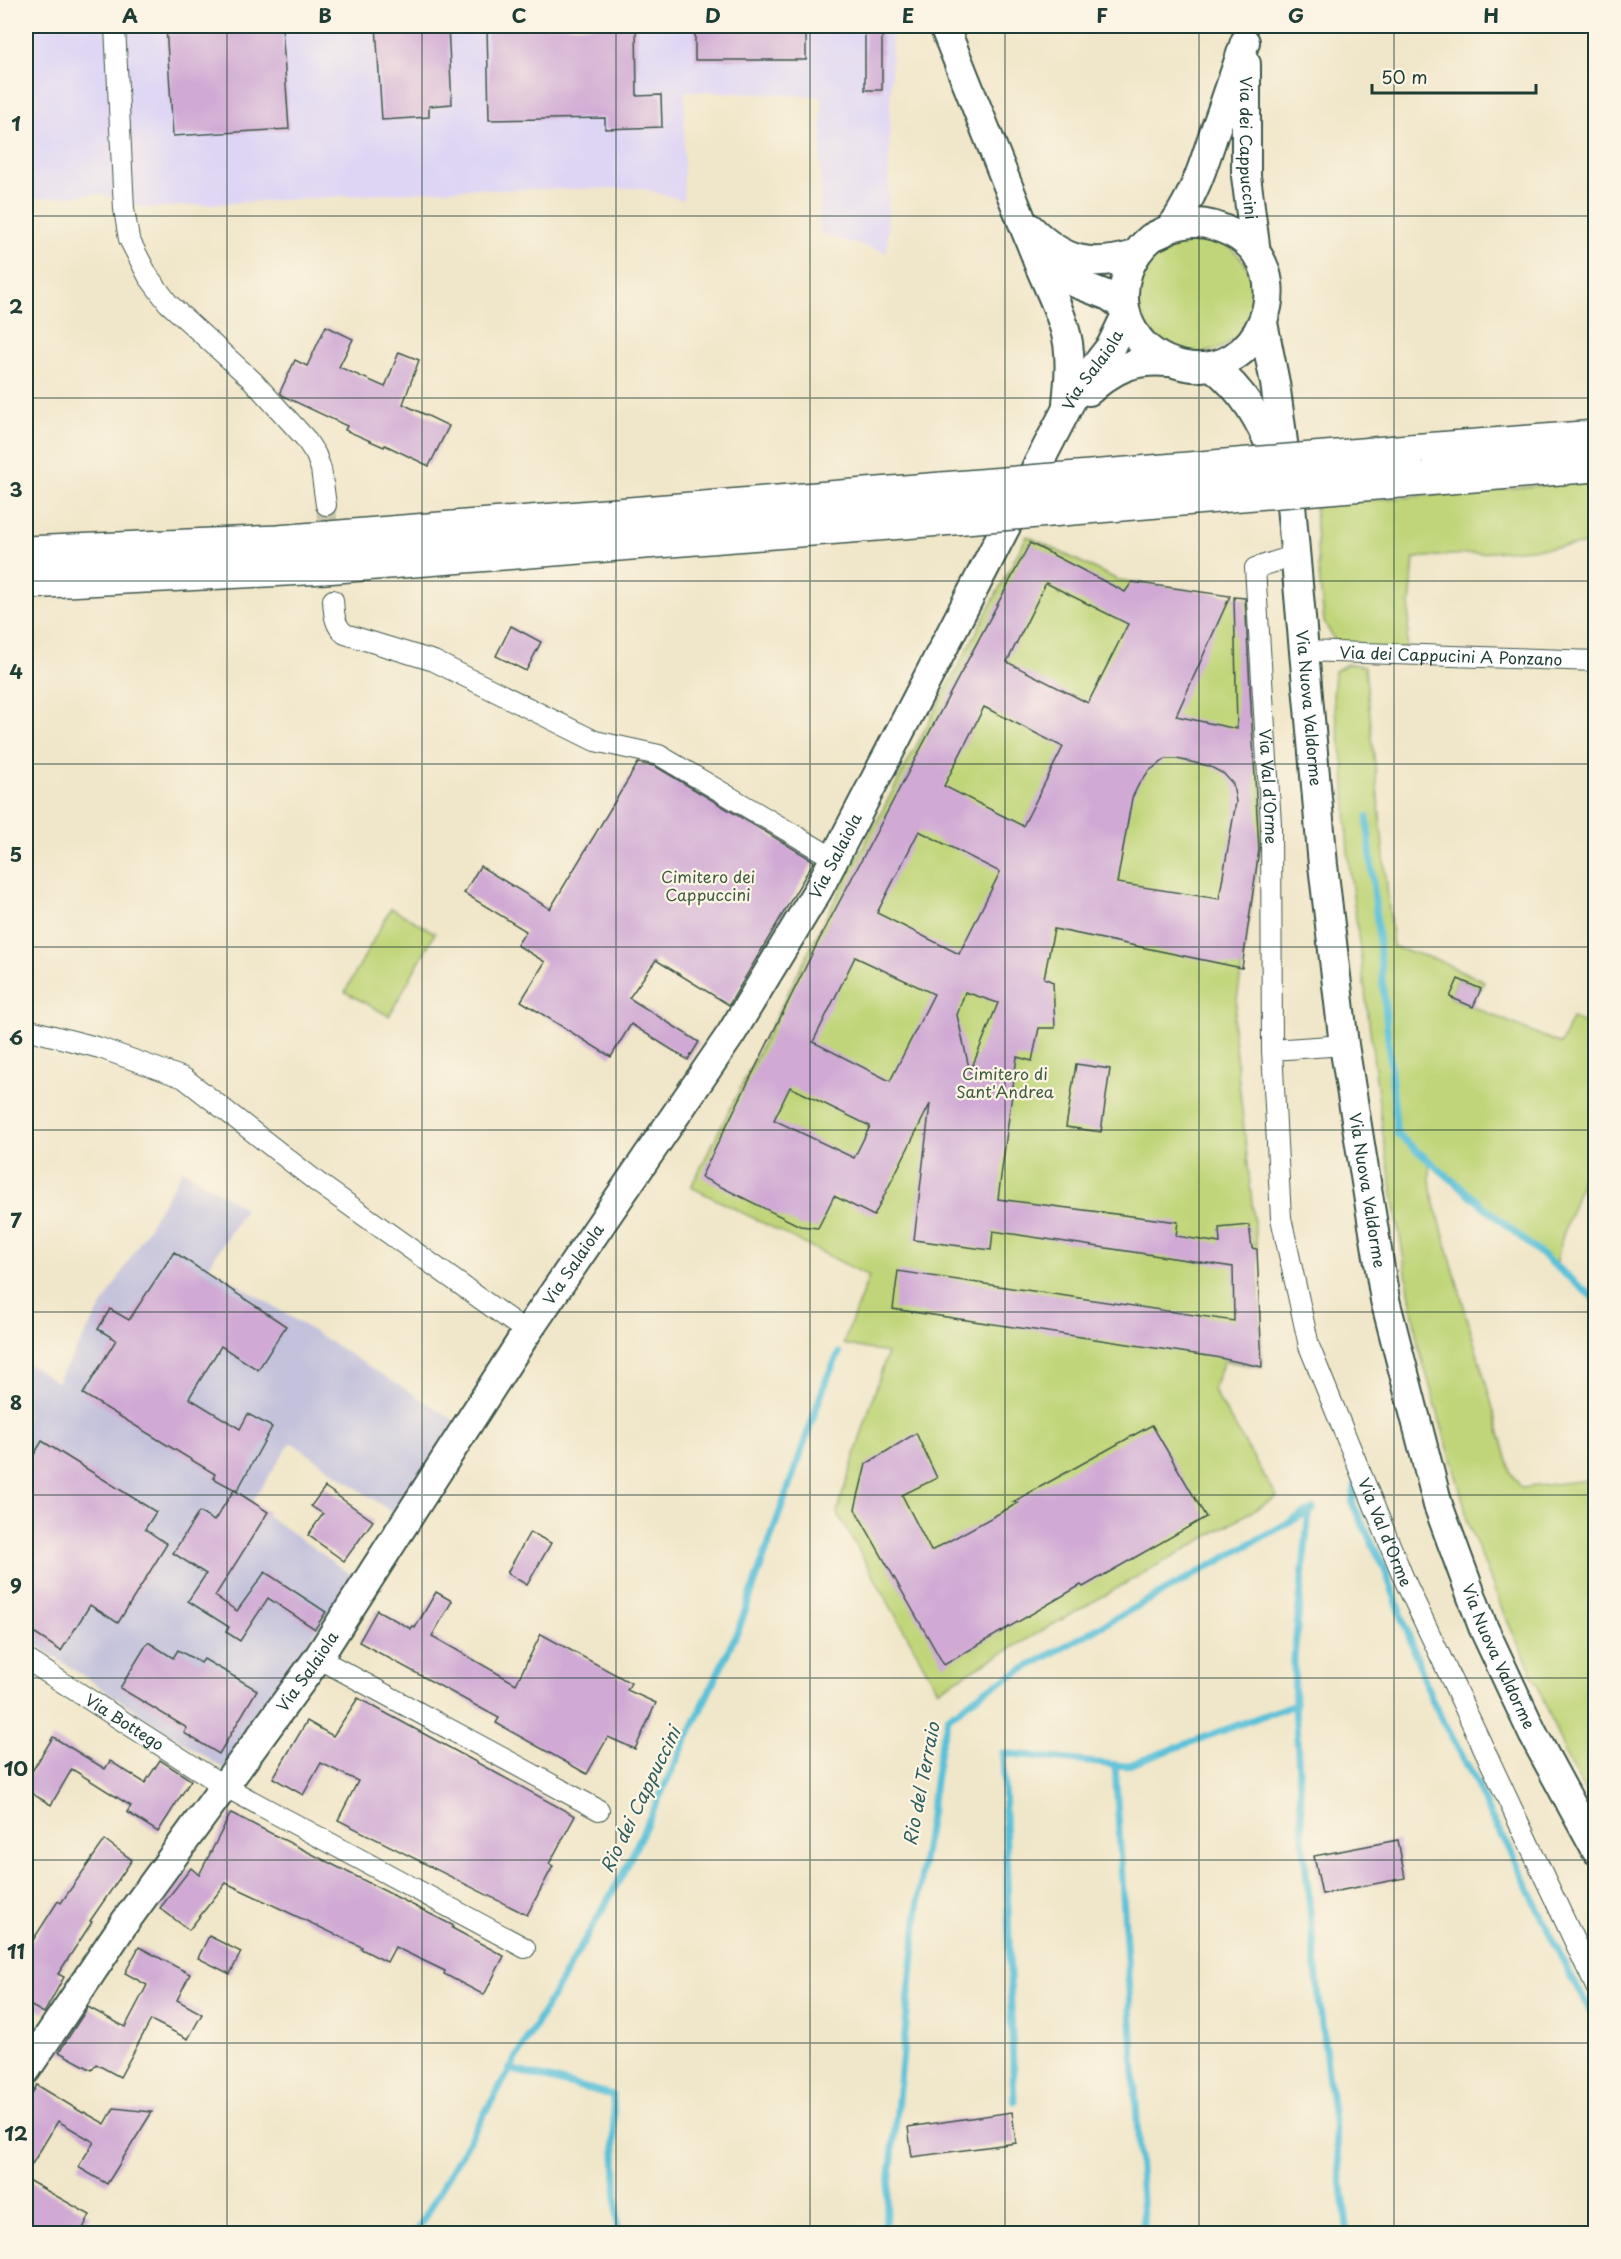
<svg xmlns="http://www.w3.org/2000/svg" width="1621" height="2259" font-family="'Playpen Sans',sans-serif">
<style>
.built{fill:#ded5f5}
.industrial{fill:#c3c1db}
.green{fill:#c0d579;stroke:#708956;stroke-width:1.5}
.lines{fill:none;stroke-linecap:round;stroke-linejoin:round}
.stream{stroke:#5bc1d8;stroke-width:7}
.building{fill:#d0aad4;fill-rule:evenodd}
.street-tunnel{stroke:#c6c4ab;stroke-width:20;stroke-dasharray:20 10;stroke-linecap:butt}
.street-casing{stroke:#3e564a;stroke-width:22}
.secondary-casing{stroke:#3e564a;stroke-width:32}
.highway-casing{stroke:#3e564a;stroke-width:36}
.street{stroke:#fff;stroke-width:20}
.secondary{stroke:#fff;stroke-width:28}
.highway{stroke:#fff;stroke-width:33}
.highway-bridge-casing{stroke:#3e564a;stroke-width:36;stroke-linecap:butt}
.highway-bridge{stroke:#fff;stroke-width:33}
.grid{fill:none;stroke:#1f3d34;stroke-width:1.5;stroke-opacity:0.55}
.labels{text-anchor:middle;stroke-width:4.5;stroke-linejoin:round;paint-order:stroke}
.street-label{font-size:16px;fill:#1f3d34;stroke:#fcf5e5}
.park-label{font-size:16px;fill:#3f5b42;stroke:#fcf5e5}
.water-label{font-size:18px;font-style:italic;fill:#2e5e5d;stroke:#fcf5e5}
.neatline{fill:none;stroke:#1f3d34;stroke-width:2}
.grid-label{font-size:20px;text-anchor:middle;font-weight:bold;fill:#1f3d34}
</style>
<rect width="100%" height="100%" fill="#fcf5e5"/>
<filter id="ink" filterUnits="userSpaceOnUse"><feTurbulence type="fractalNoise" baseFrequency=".0167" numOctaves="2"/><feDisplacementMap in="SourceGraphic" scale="12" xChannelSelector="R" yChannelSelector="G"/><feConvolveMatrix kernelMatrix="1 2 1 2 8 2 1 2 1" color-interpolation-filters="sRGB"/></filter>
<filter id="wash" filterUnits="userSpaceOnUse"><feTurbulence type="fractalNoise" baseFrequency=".008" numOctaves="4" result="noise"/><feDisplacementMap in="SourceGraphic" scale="24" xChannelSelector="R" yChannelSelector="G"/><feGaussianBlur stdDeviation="1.35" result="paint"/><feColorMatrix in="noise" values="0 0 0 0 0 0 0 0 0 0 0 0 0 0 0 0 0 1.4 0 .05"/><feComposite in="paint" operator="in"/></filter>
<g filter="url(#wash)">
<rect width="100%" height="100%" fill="#f0e6c9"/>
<polygon class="built" points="26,26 892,26 887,252 820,234 822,96 685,91 683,200 641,188 490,190 480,188 147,208 100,194 26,199"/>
<polygon class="industrial" points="183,1169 245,1209 209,1266 456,1421 393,1513 291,1442 251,1504 353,1576 224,1769 26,1638 26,1362 57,1382"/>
<g class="green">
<circle cx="1196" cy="295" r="58"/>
<polygon points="1595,481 1595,544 1414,558 1406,654 1338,646 1324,622 1318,564 1315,505"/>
<polygon points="1027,536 1118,580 1252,600 1263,826 1233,1027 1257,1249 1262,1367 1224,1361 1213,1390 1277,1497 938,1690 837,1512 887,1353 843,1344 869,1276 691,1187 820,929"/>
<polygon points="1347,664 1365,666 1393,947 1435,959 1484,981 1481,989 1458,979 1450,997 1561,1044 1572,1018 1595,1027 1595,1143 1562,1238 1556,1266 1429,1161 1431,1190 1511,1472 1521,1488 1595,1479 1595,1811 1566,1756 1535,1679 1504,1614 1467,1520 1464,1503 1418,1345 1383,1134 1348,855 1344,766 1333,699 1335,671"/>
<polygon points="391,908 435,933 389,1016 345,992"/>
</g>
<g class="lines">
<g class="stream">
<polyline points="1367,817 1397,1134 1596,1300"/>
<polyline points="1357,1479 1352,1503 1384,1567 1432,1700 1474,1778 1490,1815 1509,1848 1569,1973 1596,2021"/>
<polyline points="1309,1511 1294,1658 1295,1704 1303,1840 1320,2008 1348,2234"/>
<polyline points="1115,1765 1144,2234"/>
<polyline points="509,2069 613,2095 618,2234"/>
<polyline points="1014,2101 1003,1753 1126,1766 1295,1704"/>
<polyline points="415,2234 624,1872 739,1628 827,1378 839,1353"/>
<polyline points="884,2234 923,1861 940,1749 948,1718 984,1691 1313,1509"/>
</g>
</g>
<g id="blocks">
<g class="building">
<polygon points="166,26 282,26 289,129 173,136"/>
<polygon points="376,26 448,26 452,104 429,106 429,117 382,120"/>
<polygon points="487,26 636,26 637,96 661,95 662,127 605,129 605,118 489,120"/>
<rect x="695" y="26" width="111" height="34"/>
<rect x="865" y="26" width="17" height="64"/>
<polygon points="326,326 353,339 339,367 385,387 399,352 419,360 403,404 449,426 429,466 385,445 384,447 345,430 347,426 283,396 280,392 295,360 307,366"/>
<path d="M1030 543 1125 592 1132 582 1230 596 1176 716 1237 729 1234 597 1245 598 1259 850 1242 968 1054 929 1044 978 1053 982 1055 1028H1039L1032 1061 1017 1057 998 1199 1178 1222 1176 1236 1220 1243 1219 1228 1249 1225 1252 1248 1257 1249 1262 1367 1215 1357 893 1309 898 1271 1234 1321 1233 1267 993 1231 991 1250 914 1240 930 1104 874 1216 834 1196 818 1228 800 1226 701 1177 819 940ZM1046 583 1128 624 1088 703 1007 662ZM984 707 1063 747 1023 826 944 786ZM1166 759H1177L1209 766 1224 774 1233 784 1236 802 1219 899 1117 883 1132 798 1139 784 1149 771ZM919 831 1000 872 959 954 877 913ZM855 957 934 994 890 1081 813 1042ZM965 992 998 1003 970 1072 957 1015ZM790 1087 870 1126 854 1158 774 1120Z"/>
<polygon points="511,626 541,642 526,671 496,656"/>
<polygon points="638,763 655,766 814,861 729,1005 656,960 629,998 699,1042 688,1060 631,1024 611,1057 521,1001 545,962 517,945 526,931 464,893 480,866 550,909"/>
<polygon points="1458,979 1481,989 1473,1007 1450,997"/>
<polygon points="1076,1064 1110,1069 1101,1132 1066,1127"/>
<polygon points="174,1252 286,1326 258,1370 221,1346 189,1398 240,1429 248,1414 272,1427 237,1491 213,1478 215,1474 83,1394 116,1340 98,1329 110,1309 129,1320"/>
<polygon points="1152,1425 1206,1517 1083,1587 1081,1585 944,1665 855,1509 866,1464 916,1433 937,1478 902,1495 931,1551 1018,1503 1013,1502"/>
<polygon points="42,1441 156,1512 145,1529 167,1544 118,1623 90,1605 61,1651 26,1628 26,1468"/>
<polygon points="325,1487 373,1521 344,1561 308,1535 323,1514 311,1506"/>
<polygon points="234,1490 268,1512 215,1596 237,1611 265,1572 326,1612 315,1629 268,1598 240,1641 226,1632 229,1627 188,1601 206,1574 173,1553 199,1512 214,1521"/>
<polygon points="530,1532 551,1543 527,1585 507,1573"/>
<polygon points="436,1592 452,1601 432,1636 516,1684 541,1634 631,1683 627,1690 656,1703 635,1749 608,1737 587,1774 496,1723 499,1718 359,1642 377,1610 411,1629 413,1626 415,1628"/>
<polygon points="148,1642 173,1658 178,1650 201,1663 204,1659 257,1690 219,1754 184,1733 187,1728 120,1688"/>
<polygon points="358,1698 575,1816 549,1864 553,1866 527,1915 338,1820 358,1781 321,1763 303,1795 273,1778 307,1721 333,1736"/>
<polygon points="53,1737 105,1769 110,1761 145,1783 160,1760 191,1780 158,1832 127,1812 131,1806 72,1769 51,1805 26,1790 26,1781"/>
<polygon points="231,1813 454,1926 452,1928 504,1956 484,1995 444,1974 445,1971 395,1947 387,1962 361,1949 362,1947 226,1883 189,1930 160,1908 191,1868 199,1875"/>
<polygon points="105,1840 132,1860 90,1921 92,1922 58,1974 64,1977 44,2013 26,2003 26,1951 58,1901 61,1903"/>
<polygon points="1398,1840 1405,1878 1322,1894 1314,1856"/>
<polygon points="209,1936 241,1952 230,1974 198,1958"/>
<polygon points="139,1947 190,1974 177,2000 202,2014 188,2039 151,2020 120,2077 96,2064 92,2070 59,2052 88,2007 125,2027 147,1985 125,1973"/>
<polygon points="37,2085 83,2113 84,2112 105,2124 114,2108 152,2112 107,2184 78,2167 94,2142 58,2121 26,2174 26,2103"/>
<polygon points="1012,2112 1016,2143 912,2157 908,2127"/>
<polygon points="26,2179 90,2215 80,2234 35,2234 26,2228"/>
</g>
</g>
</g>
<g filter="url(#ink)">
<use href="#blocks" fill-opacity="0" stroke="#3e564a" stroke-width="1.5"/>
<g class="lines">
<polyline class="street-tunnel" points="326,505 333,600"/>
<g class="street-casing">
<g id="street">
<polyline points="115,26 124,209 129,239 148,276 168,303 253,381 305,438 316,455 321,469 326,505"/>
<path id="s1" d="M1296 555 1255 568 1271 824 1272 1050 1281 1218 1309 1346 1404 1579 1596 1987"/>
<path d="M333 600C334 613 334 625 345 634L434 661 595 741 659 755 835 859"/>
<path id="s2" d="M1305 651 1596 661"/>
<polyline points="26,1029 100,1048 184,1078 317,1182 527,1332"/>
<polyline points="1272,1050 1344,1045"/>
<polyline points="318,1658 599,1810"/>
<path id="s3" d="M26 1659 224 1786 525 1948"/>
</g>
</g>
<g class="secondary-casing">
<g id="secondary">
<polyline points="944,26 1036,256 1055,275 1109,296 1124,307"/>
<path id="s4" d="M1246 64V176L1256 253"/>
<path d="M1171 227C1178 226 1185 223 1193 223 1207 222 1220 227 1232 233 1304 270 1260 384 1181 365 1161 360 1145 350 1134 332 1123 315 1121 291 1128 271 1132 259 1141 246 1151 238 1157 234 1166 232 1171 227 1177 221 1182 211 1186 204 1199 181 1206 157 1214 133 1225 103 1235 72 1245 42"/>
<path d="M1030 228C1064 262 1090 268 1135 255"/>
<path d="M1037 260C1048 287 1063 315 1068 343 1071 363 1069 383 1067 403"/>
<path id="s5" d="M1263 323 1275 383 1290 494 1323 865 1344 1045 1385 1300 1438 1505 1483 1627 1533 1734 1596 1850"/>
<path d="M1212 366C1245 392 1260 420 1276 459"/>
<path d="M1089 391C1114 368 1134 359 1168 362"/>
<path id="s6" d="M26 2070 125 1922 318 1658 527 1332 731 1034 818 890 1076 391 1111 346 1126 315"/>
</g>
</g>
<g class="highway-casing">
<g id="highway">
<polyline points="1410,451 1596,437"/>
<polyline points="1424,479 1596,465"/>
<polyline points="26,553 278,542 942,489"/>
<polyline points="26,582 324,567 941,519"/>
</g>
</g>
<use href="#street" class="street"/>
<use href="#secondary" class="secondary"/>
<use href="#highway" class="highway"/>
<g class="highway-bridge-casing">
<g id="highway-bridge">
<polyline points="942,489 1410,451"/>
<polyline points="941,519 1424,479"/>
</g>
</g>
<use href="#highway-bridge" class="highway-bridge"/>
</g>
</g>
<path class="grid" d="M227 26V2234M422 26V2234M616 26V2234M810 26V2234M1005 26V2234M1199 26V2234M1394 26V2234M26 216H1596M26 398H1596M26 581H1596M26 764H1596M26 947H1596M26 1130H1596M26 1312H1596M26 1495H1596M26 1678H1596M26 1860H1596M26 2043H1596"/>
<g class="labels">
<g class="street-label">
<text dy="6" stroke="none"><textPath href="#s4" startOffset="84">Via dei Cappuccini</textPath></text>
<text dy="6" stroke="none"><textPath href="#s6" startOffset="2010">Via Salaiola</textPath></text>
<text dy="6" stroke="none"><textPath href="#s2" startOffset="146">Via dei Cappucini A Ponzano</textPath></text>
<text dy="6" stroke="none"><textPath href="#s5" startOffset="388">Via Nuova Valdorme</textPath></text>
<text dy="6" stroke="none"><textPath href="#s1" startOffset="262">Via Val d'Orme</textPath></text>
<text dy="6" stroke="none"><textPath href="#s6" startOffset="1460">Via Salaiola</textPath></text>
<text dy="6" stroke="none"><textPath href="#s5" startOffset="874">Via Nuova Valdorme</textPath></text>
<text dy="6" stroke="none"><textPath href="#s6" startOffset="974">Via Salaiola</textPath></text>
<text dy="6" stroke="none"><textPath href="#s1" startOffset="1026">Via Val d'Orme</textPath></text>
<text dy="6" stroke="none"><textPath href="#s5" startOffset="1360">Via Nuova Valdorme</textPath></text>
<text dy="6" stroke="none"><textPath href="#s6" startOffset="488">Via Salaiola</textPath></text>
<text dy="6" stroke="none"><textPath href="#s3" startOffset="117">Via Bottego</textPath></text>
</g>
<g class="park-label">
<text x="708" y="883">Cimitero dei<tspan x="708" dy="18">Cappuccini</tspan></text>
<text x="1005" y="1080">Cimitero di<tspan x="1005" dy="18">Sant'Andrea</tspan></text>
</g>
<g class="water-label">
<text transform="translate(922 1784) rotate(-79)" y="6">Rio del Terraio</text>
<text transform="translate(641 1800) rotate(-64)" y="6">Rio dei Cappuccini</text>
</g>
</g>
<rect width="1621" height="2259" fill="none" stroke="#fcf5e5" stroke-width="66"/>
<path d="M1372 84v9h164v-9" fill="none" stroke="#1f3d34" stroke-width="3"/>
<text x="1381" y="84" font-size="18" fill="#1f3d34" stroke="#fcf5e5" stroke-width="4.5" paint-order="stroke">50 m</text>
<rect x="33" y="33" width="1555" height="2193" class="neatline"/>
<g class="grid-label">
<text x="130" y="23">A</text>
<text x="325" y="23">B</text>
<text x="519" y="23">C</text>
<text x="713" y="23">D</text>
<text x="908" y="23">E</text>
<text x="1102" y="23">F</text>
<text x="1296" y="23">G</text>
<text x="1491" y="23">H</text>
<text x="16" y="131">1</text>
<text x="16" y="314">2</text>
<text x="16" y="497">3</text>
<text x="16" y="679">4</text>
<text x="16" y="862">5</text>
<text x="16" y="1045">6</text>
<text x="16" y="1228">7</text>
<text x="16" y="1410">8</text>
<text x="16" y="1593">9</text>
<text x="16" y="1776">10</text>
<text x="16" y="1959">11</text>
<text x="16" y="2141">12</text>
</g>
</svg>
